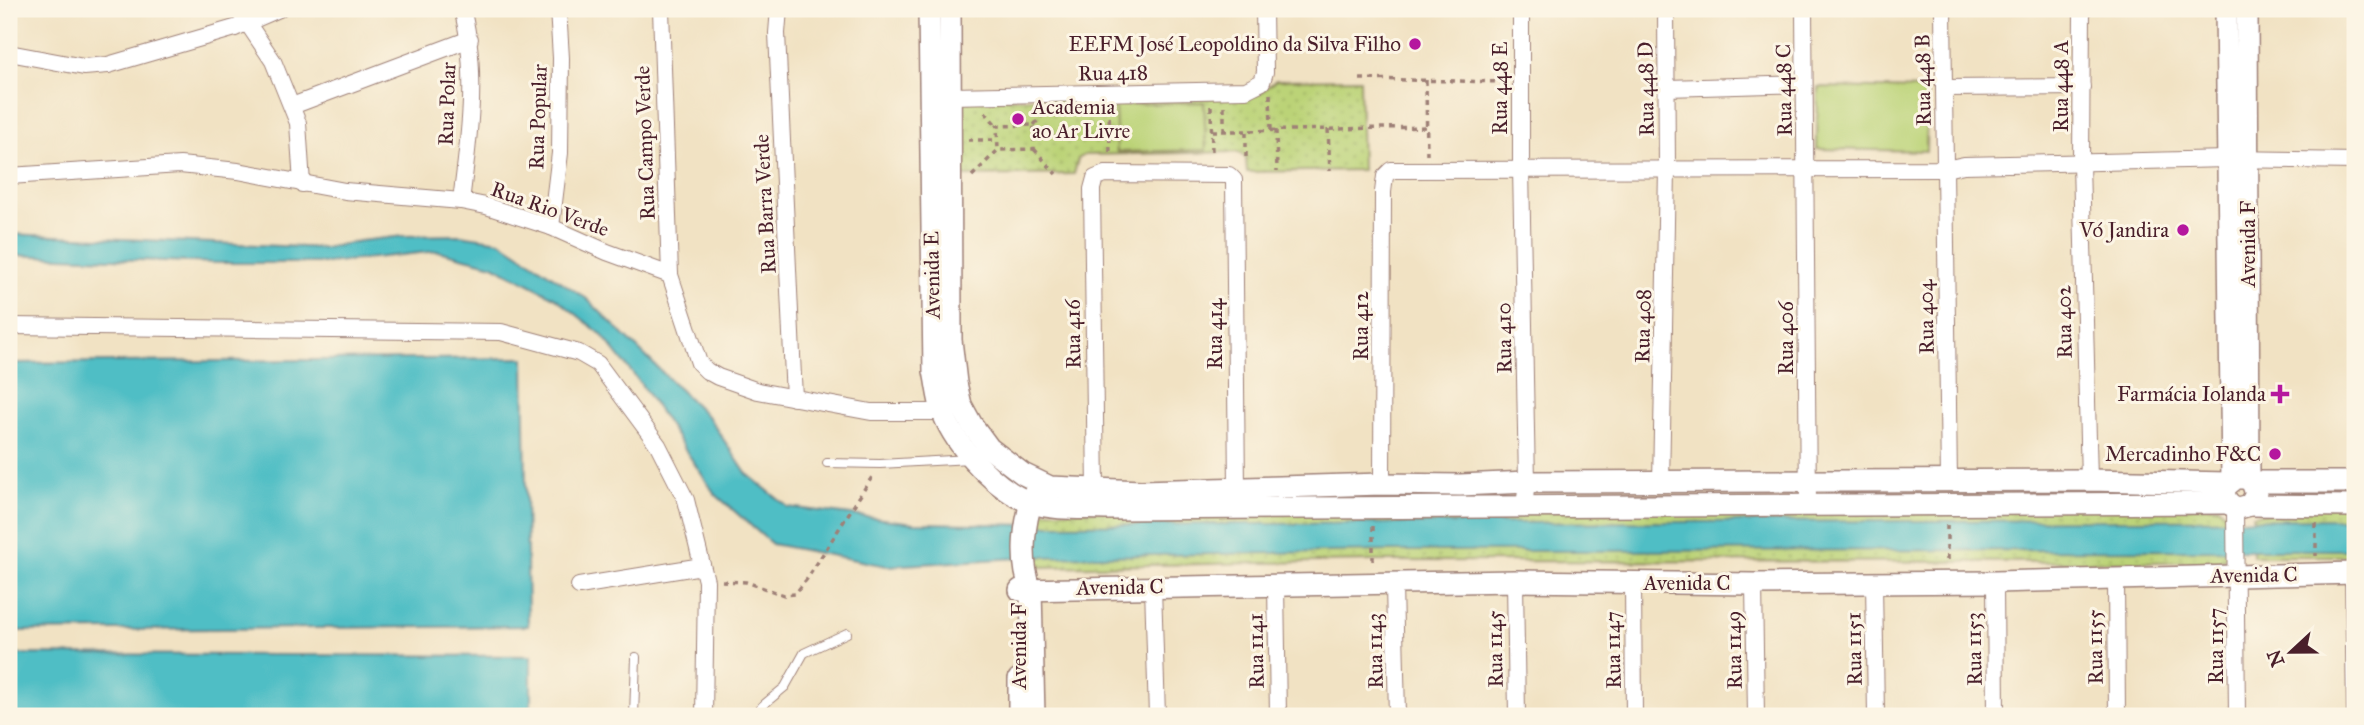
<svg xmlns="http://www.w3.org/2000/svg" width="2364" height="725" font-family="'IM FELL Great Primer',serif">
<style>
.grass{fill:url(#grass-dots);stroke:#827951;stroke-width:2}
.pitch{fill:#bbd377;stroke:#827951;stroke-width:2}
.water{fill:#4fbec5;stroke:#4c6e78;stroke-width:2}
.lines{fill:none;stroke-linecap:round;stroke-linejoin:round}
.service-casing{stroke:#9e8077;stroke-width:10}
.minor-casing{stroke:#9e8077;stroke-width:18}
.tertiary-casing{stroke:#9e8077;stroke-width:24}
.path{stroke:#9e8077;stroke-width:3.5;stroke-dasharray:5 5;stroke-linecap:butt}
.service{stroke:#fff;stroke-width:8}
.minor{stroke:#fff;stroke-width:16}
.tertiary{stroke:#fff;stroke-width:21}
.poi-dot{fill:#b5179e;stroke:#fcf5e5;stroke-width:2.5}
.labels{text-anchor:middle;stroke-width:6;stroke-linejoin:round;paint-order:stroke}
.poi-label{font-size:21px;fill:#4a1f2b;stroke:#fcf5e5;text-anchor:end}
.street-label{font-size:21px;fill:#4a1f2b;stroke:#fcf5e5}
</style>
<defs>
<pattern id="grass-dots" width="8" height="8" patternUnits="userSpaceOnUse" patternTransform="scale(1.75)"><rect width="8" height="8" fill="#bbd377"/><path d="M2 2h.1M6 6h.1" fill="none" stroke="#a2b567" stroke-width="1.8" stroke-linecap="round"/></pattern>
</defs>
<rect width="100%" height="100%" fill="#fcf5e5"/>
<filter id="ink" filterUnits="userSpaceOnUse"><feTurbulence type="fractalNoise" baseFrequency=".0143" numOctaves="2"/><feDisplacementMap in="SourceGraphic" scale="14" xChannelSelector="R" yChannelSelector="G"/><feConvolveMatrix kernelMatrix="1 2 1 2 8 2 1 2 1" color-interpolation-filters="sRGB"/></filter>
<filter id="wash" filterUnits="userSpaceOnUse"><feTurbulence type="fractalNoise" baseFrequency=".00686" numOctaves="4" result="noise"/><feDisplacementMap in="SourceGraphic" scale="28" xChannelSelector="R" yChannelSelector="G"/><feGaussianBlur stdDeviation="1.57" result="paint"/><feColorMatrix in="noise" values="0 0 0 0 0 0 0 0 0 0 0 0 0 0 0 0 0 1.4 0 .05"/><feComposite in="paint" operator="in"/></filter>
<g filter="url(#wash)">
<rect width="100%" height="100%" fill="#f1e2c3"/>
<g class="grass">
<polygon points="1360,79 1362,170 1247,172 1246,158 1238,152 1085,155 1078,159 1074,174 965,176 959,171 957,105 962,99 1224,97 1260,93 1276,80"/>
<polygon points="2355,500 2355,556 2253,556 2253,515"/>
<polygon points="2218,506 2227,514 2230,555 2219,562 1373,561 1038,567 1030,560 1029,519 1045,511"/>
</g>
<g class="pitch">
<polygon points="1818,87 1927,89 1926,151 1817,149"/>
<polygon points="1204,102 1206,150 1117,152 1115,105"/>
</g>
<g class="water">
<polygon points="9,234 325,248 360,241 404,236 460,235 500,241 587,299 709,418 746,473 788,507 914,523 1039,525 2355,519 2355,550 1391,551 1035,557 887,566 772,544 715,494 641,384 601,334 556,298 493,265 438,251 327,263 217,263 9,255"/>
<polygon points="524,358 528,626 9,631 9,363"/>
<polygon points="9,654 531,656 531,716 9,716"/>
</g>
</g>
<g filter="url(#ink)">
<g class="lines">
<g class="service-casing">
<g id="service">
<polyline points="827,463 880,464 970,459"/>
<polyline points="634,716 636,657"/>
<polyline points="756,716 762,706 785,687 804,653 847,633"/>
</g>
</g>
<g class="minor-casing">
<g id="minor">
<polyline points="238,9 273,61 298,123 302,184"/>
<polyline points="661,9 670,275"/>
<polyline points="779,9 777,33 794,398"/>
<polyline points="1521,9 1521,168 1527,482 1524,507"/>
<polyline points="1804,9 1808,505"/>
<polyline points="1943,9 1949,482"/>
<polyline points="2082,9 2081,163 2089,480"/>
<polyline points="9,53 84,67 108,65 235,28 279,9"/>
<polyline points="1667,88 1804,84"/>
<polyline points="1944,88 2082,87"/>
<polyline points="951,96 1246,90 1262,82 1265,72 1264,9"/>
<polyline points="292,106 470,39"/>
<polyline points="9,176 180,165 238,171 345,191 461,201 486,206 551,227 607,252 670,275 699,363 707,371 718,377 758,391 871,412 943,412 953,408"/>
<path d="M461 201C469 138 479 71 462 9"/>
<polyline points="551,227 560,153 561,58 558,9"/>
<polyline points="9,326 501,332 579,353 598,364 658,445 686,500 706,581 704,716"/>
<polyline points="1661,483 1667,170 1666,9"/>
<polyline points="1382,484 1383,192 1385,176 1391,170 1945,169 1964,165 2228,159 2355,161"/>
<polyline points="1096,491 1092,189 1095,178 1105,174 1229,175 1234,180 1237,489"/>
<polyline points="2235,508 2237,716"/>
<polyline points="2353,573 2355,716"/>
<polyline points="2116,578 2117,716"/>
<polyline points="1515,581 1517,716"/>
<polyline points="1874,582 1876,716"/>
<polyline points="1995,582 1996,716"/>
<polyline points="1633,583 1634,716"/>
<polyline points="1754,584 1756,716"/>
<polyline points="1276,585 1278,716"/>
<polyline points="1394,585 1397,716"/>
<polyline points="579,586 702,566"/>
<polyline points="1153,587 1157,716"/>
</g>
</g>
<g class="tertiary-casing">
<g id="tertiary">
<path d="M929 9 934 371C937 384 938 400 943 413 956 447 997 491 1032 503 1055 510 1082 508 1106 509L2228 503"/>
<polyline points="950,9 951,340 956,383 961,405 972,425 989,448 1023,474 1050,487 1141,491 1382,484 1460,485 1527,482 2089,480 2228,483"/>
<polyline points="2226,9 2232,479"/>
<polyline points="2247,9 2249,480"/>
<path d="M2252 482 2256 494 2250 505 2239 508C2228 506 2223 498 2225 487L2236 478H2245L2252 482H2355"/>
<polyline points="2250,505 2355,506"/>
<polyline points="1020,590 1515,581 1754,584 1995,582 2355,573"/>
<polyline points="1019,716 1019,679"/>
<path d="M1034 716 1031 590C1019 560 1024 520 1035 491"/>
</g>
</g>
<g class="path">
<polyline points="1360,79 1505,82"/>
<polyline points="1426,80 1427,156"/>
<polyline points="1270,94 1271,130"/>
<polyline points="1211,106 1212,153"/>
<polyline points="1109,107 1110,154"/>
<polyline points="985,112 997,126"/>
<polyline points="1034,125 1046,111"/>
<polyline points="1328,129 1330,171"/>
<polyline points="1276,130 1277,172"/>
<polyline points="1212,131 1246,131"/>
<polyline points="1224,131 1224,105"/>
<polyline points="1034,138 1075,136"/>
<polyline points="968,140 998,140"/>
<polyline points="1034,149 1056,174"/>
<polyline points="1246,157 1246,131 1427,127"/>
<polyline points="972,176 998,150 1034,149 1034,125 997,126 998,150"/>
<polyline points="2316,523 2316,556"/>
<polyline points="1947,560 1947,524"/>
<polyline points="1373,561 1373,524"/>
<polyline points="722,581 746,582 784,595 795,594 807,579 872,477"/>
</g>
<use href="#service" class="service"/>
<use href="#minor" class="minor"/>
<use href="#tertiary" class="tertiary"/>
</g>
</g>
<g class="poi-dot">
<circle cx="1415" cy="44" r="7"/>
<circle cx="1018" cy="119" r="7"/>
<circle cx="2183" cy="230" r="7"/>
<path d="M2276.5 383.5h7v7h7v7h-7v7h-7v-7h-7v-7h7z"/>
<circle cx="2275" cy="454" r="7"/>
</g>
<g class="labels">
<g class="poi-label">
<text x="1401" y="51">EEFM José Leopoldino da Silva Filho</text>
<text x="1032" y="114" text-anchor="start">Academia<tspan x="1032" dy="24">ao Ar Livre</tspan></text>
<text x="2169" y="237">Vó Jandira</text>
<text x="2266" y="401">Farmácia Iolanda</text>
<text x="2261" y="461">Mercadinho F&amp;C</text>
</g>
<g class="street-label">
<text transform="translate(1113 73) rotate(-1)" y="7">Rua 418</text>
<text transform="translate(1923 80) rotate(-91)" y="7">Rua 448 B</text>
<text transform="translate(2061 86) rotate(-90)" y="7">Rua 448 A</text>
<text transform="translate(1500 88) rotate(-90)" y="7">Rua 448 E</text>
<text transform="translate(1646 89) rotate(-91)" y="7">Rua 448 D</text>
<text transform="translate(1784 90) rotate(-91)" y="7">Rua 448 C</text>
<text transform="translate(447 104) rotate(-88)" y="7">Rua Polar</text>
<text transform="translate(538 117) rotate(-88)" y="7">Rua Popular</text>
<text transform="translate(645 143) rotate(-92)" y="7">Rua Campo Verde</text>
<text transform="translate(765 204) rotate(-93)" y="7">Rua Barra Verde</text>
<text transform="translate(550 209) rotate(20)" y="7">Rua Rio Verde</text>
<text transform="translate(2248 244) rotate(-90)" y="7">Avenida F</text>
<text transform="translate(932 275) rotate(-91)" y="7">Avenida E</text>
<text transform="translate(1926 317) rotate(-91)" y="7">Rua 404</text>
<text transform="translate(2064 322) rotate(-91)" y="7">Rua 402</text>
<text transform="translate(1361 326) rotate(-90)" y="7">Rua 412</text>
<text transform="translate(1643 326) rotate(-89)" y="7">Rua 408</text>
<text transform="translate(1073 334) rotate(-91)" y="7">Rua 416</text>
<text transform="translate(1215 334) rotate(-90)" y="7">Rua 414</text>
<text transform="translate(1504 338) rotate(-91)" y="7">Rua 410</text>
<text transform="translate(1786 338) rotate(-90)" y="7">Rua 406</text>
<text transform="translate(2254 575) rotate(-1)" y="7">Avenida C</text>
<text x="1687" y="590">Avenida C</text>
<text transform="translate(1120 587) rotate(-1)" y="7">Avenida C</text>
<text transform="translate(1019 646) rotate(-90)" y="7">Avenida F</text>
<text transform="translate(2216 646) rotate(-90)" y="7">Rua 1157</text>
<text transform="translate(2095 647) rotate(-91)" y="7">Rua 1155</text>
<text transform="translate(1495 649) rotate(-91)" y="7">Rua 1145</text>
<text transform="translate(1854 649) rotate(-91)" y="7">Rua 1151</text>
<text transform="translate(1974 649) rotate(-91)" y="7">Rua 1153</text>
<text transform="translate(1613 650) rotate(-91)" y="7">Rua 1147</text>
<text transform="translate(1734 650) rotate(-91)" y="7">Rua 1149</text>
<text transform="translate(1256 651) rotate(-91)" y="7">Rua 1141</text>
<text transform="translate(1375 651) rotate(-91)" y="7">Rua 1143</text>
</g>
</g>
<rect width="2364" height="725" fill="none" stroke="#fcf5e5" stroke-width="35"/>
<g transform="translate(2291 652) rotate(248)" stroke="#fcf5e5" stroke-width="5" paint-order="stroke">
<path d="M0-5L12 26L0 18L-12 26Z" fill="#4a1f2b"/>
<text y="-10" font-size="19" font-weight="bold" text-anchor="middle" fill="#4a1f2b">N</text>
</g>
</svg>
